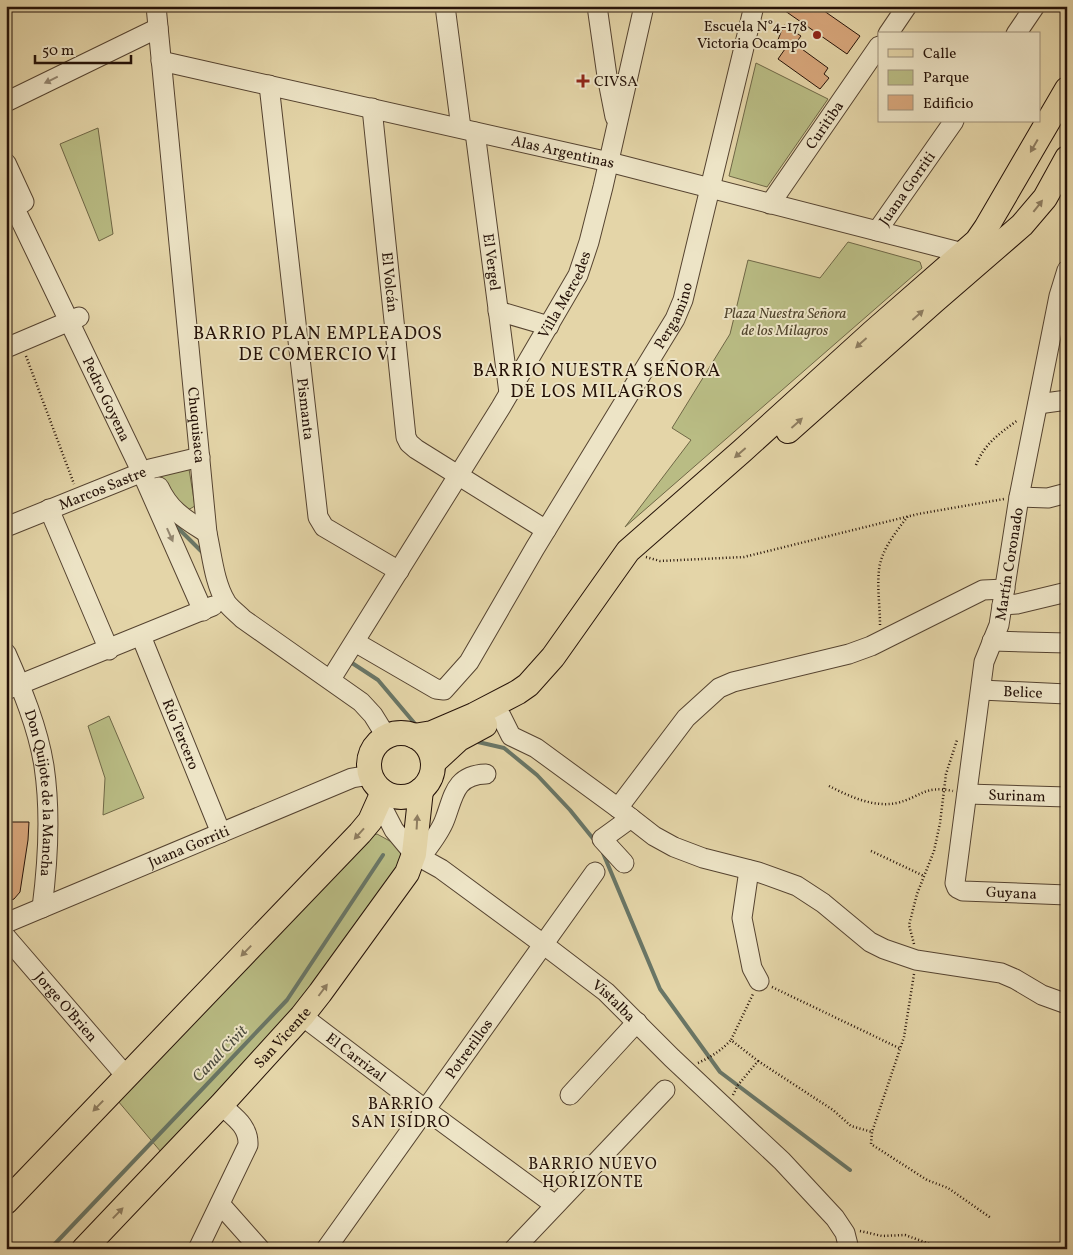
<svg xmlns="http://www.w3.org/2000/svg" width="1073" height="1255" font-family="Vollkorn,serif">
<style>
.green{fill:#b9bc84;stroke:#6f6746}
.lines{fill:none;stroke-linecap:round;stroke-linejoin:round}
.stream{stroke:#697666;stroke-width:4}
.building{fill:#d8a77c;stroke:#251208}
.minor-casing{stroke:#554330;stroke-width:21}
.major-casing{stroke:#251208;stroke-width:26}
.path{stroke:#251208;stroke-width:2.5;stroke-dasharray:1 2.5;stroke-linecap:butt}
.minor{stroke:#ede4c6;stroke-width:19}
.major{stroke:#e4d5a8;stroke-width:24}
.oneway{fill:#938670}
.oneway2{fill:#8e7d60}
.poi-dot{fill:#8f2418;stroke:#ede4c6;stroke-width:2}
.labels{text-anchor:middle;stroke-width:4;stroke-linejoin:round;paint-order:stroke}
.poi-label{font-size:15px;fill:#251208;stroke:#ede4c6;text-anchor:end}
.street-label{font-size:15px;fill:#251208;stroke:#ede4c6}
.park-label{font-size:15px;font-style:italic;fill:#51452d;stroke:#ede4c6}
.water-label{font-size:16px;font-style:italic;fill:#4d4c3f;stroke:#ede4c6}
.neighbourhood-label{font-size:16px;letter-spacing:1px;fill:#251208;stroke:#ede4c6}
.quarter-label{font-size:18px;letter-spacing:1px;fill:#251208;stroke:#ede4c6}
</style>
<rect width="100%" height="100%" fill="#e4d5a8"/>
<filter id="stains"><feTurbulence type="fractalNoise" baseFrequency=".004" numOctaves="4"/><feColorMatrix values="0 0 0 0 .2 0 0 0 0 .09 0 0 0 0 .02 0 0 0 .5 -.17"/></filter>
<radialGradient id="worn" r=".72"><stop offset=".6" stop-color="#630" stop-opacity="0"/><stop offset="1" stop-color="#630" stop-opacity=".3"/></radialGradient>
<g class="green">
<polygon points="756,63 828,99 767,187 729,176"/>
<polygon points="98,128 113,234 99,241 60,144"/>
<polygon points="848,242 920,262 922,268 625,527 691,440 672,428 730,334 748,260 820,278"/>
<polygon points="189,469 195,506 186,511 174,503 160,476"/>
<polygon points="109,716 144,798 103,815 105,778 88,726"/>
<polygon points="377,834 399,846 404,857 303,999 161,1152 118,1101 374,835"/>
</g>
<g class="lines">
<g class="stream">
<polyline points="173,523 202,552"/>
<polyline points="349,661 378,680 416,725"/>
<polyline points="478,742 504,748 537,775 570,810 595,841"/>
<polyline points="603,853 660,989 720,1072 850,1170"/>
<polyline points="50,1249 287,1000 383,855"/>
</g>
</g>
<g class="building">
<polygon points="778,6 817,6 860,36 847,54"/>
<polygon points="784,25 801,36 795,44 828,68 824,74 829,78 820,89 778,59 785,49 777,42"/>
<polygon points="6,822 29,822 28,840 20,892 14,899 6,902"/>
</g>
<g class="lines">
<g class="minor-casing">
<g id="minor">
<path id="s1" d="M156 6 207 533C212 555 214 582 226 602 230 608 237 613 243 619L361 702 373 715 386 736"/>
<polyline points="445,6 461,128"/>
<polyline points="597,6 607,76 615,117"/>
<polyline points="888,34 907,6"/>
<polyline points="1016,34 1035,6"/>
<path id="s2" d="M161 61 609 162 963 253"/>
<path id="s3" d="M269 85 318 517 324 527 399 571"/>
<polyline points="6,102 158,28"/>
<path id="s4" d="M372 108 406 437 409 443 416 449 546 530"/>
<path id="s5" d="M475 132 509 393"/>
<polyline points="6,163 24,202"/>
<path id="s6" d="M6 190 142 473 203 611"/>
<path id="s7" d="M770 204 879 46"/>
<path id="s8" d="M877 231 954 121"/>
<path id="s9" d="M1067 270 1059 296 1019 497 999 625 984 662 955 883 957 888 963 891 1067 895"/>
<polyline points="498,311 549,326"/>
<polyline points="6,348 79,317"/>
<polyline points="1038,404 1067,400"/>
<path d="M159 487C170 511 185 519 207 533"/>
<polyline points="1019,497 1048,498 1067,493"/>
<polyline points="49,509 109,650"/>
<path id="s10" d="M6 527 150 469 200 457"/>
<polyline points="1002,605 1017,604 1067,592"/>
<path id="s11" d="M141 636 221 833"/>
<polyline points="992,641 1067,643"/>
<path id="s12" d="M355 642 436 689 444 690 469 662 535 548 675 319 683 300 754 6"/>
<path id="s13" d="M6 653C22 689 38 728 44 766 51 813 48 862 42 908"/>
<path id="s14" d="M331 679 501 407 578 275 589 242 603 187 644 6"/>
<polyline points="6,690 213,606"/>
<path id="s15" d="M981 690 1067 694"/>
<polyline points="501,716 511,736 536,748 618,808 654,836 674,847 703,858 758,872 797,886 823,903 870,942 884,949 916,960 1001,973 1015,979 1042,995 1067,1004"/>
<path id="s16" d="M967 794 1067 797"/>
<path id="s17" d="M380 803 394 830 414 854 441 869 543 944 606 992 672 1058 782 1161 835 1218 845 1233 849 1249"/>
<polyline points="618,808 686,718 719,688 733,682 849,654 871,646 983,590 1005,589"/>
<path d="M420 858C429 846 440 833 445 819 454 795 455 775 486 774"/>
<polyline points="624,863 602,839 631,818"/>
<polyline points="749,870 742,918 752,968 759,981"/>
<path id="s18" d="M6 923 352 778 370 775"/>
<path id="s19" d="M6 937 126 1076"/>
<path id="s20" d="M302 1016 426 1110 555 1205"/>
<polyline points="570,1095 637,1022"/>
<polyline points="220,1204 260,1249"/>
<path d="M198 1249 248 1145C249 1126 234 1117 221 1105"/>
<path id="s21" d="M326 1249 595 872"/>
<polyline points="514,1249 665,1090"/>
</g>
</g>
<g class="major-casing">
<g id="major">
<polyline points="788,431 933,302 1022,225 1045,198 1067,158"/>
<circle cx="401" cy="765" r="32"/>
<polyline points="414,736 432,733 474,715 518,692 528,685 553,657 628,551 742,451 873,332 977,241 986,228 1067,89"/>
<polyline points="433,763 459,739 485,725"/>
<polyline points="6,1202 360,833 370,821 383,792"/>
<path id="s22" d="M84 1249 221 1105 302 1016 320 993 407 873 414 854 421 790"/>
</g>
</g>
<g class="path">
<polyline points="26,356 74,484"/>
<path d="M976 465C984 444 1000 433 1018 420"/>
<polyline points="646,557 660,561 744,557 918,514 1004,499"/>
<path d="M880 625C880 607 877 588 879 570 881 550 896 532 908 516"/>
<path d="M829 786C849 796 873 808 897 803 921 797 924 785 953 791"/>
<polyline points="871,851 924,876"/>
<polyline points="914,944 909,925 917,894 934,851 940,823 946,774 957,740"/>
<polyline points="914,974 904,1037 872,1132 871,1144 927,1180 948,1188 991,1218"/>
<polyline points="772,987 901,1049"/>
<polyline points="758,1061 833,1110 851,1126 872,1132"/>
<path d="M698 1063C711 1057 722 1050 731 1040"/>
<polyline points="733,1095 738,1085 758,1061 731,1040 753,994"/>
<polyline points="860,1231 882,1236 905,1235 944,1249"/>
</g>
<use href="#minor" class="minor"/>
<use href="#major" class="major"/>
</g>
<defs><path id="oneway-solid" d="M-6-.8H1V-3.2L6.5 0L1 3.2V.8H-6Z" transform="scale(1.25)"/></defs>
<g class="oneway">
<use href="#oneway-solid" transform="translate(51 80) rotate(154)"/>
<use href="#oneway-solid" transform="translate(170 535) rotate(66)"/>
</g>
<g class="oneway2">
<use href="#oneway-solid" transform="translate(1034 146) rotate(120)"/>
<use href="#oneway-solid" transform="translate(1038 206) rotate(-52)"/>
<use href="#oneway-solid" transform="translate(918 315) rotate(-42)"/>
<use href="#oneway-solid" transform="translate(861 343) rotate(138)"/>
<use href="#oneway-solid" transform="translate(797 423) rotate(-42)"/>
<use href="#oneway-solid" transform="translate(740 453) rotate(139)"/>
<use href="#oneway-solid" transform="translate(417 822) rotate(-87)"/>
<use href="#oneway-solid" transform="translate(359 834) rotate(132)"/>
<use href="#oneway-solid" transform="translate(246 951) rotate(134)"/>
<use href="#oneway-solid" transform="translate(323 990) rotate(-53)"/>
<use href="#oneway-solid" transform="translate(98 1106) rotate(134)"/>
<use href="#oneway-solid" transform="translate(118 1213) rotate(-46)"/>
</g>
<g class="poi-dot">
<circle cx="817" cy="35" r="5"/>
<path d="M580.5 73.5h5v5h5v5h-5v5h-5v-5h-5v-5h5z"/>
</g>
<g class="labels">
<g class="poi-label">
<text x="807" y="31">Escuela N°4-178<tspan x="807" dy="17">Victoria Ocampo</tspan></text>
<text x="594" y="86" text-anchor="start">CIVSA</text>
</g>
<g class="street-label">
<text dy="5" stroke="none"><textPath href="#s7" startOffset="96">Curitiba</textPath></text>
<text dy="5" stroke="none"><textPath href="#s2" startOffset="412">Alas Argentinas</textPath></text>
<text dy="5" stroke="none"><textPath href="#s8" startOffset="52">Juana Gorriti</textPath></text>
<text dy="5" stroke="none"><textPath href="#s5" startOffset="131">El Vergel</textPath></text>
<text dy="5" stroke="none"><textPath href="#s4" startOffset="175">El Volcán</textPath></text>
<text dy="5" stroke="none"><textPath href="#s14" startOffset="450">Villa Mercedes</textPath></text>
<text dy="5" stroke="none"><textPath href="#s12" startOffset="542">Pergamino</textPath></text>
<text dy="5" stroke="none"><textPath href="#s6" startOffset="232">Pedro Goyena</textPath></text>
<text dy="5" stroke="none"><textPath href="#s3" startOffset="326">Pismanta</textPath></text>
<text dy="5" stroke="none"><textPath href="#s1" startOffset="421">Chuquisaca</textPath></text>
<text dy="5" stroke="none"><textPath href="#s10" startOffset="104">Marcos Sastre</textPath></text>
<text transform="translate(1009 564) rotate(-81)" y="5">Martín Coronado</text>
<text dy="5" stroke="none"><textPath href="#s15" startOffset="42">Belice</textPath></text>
<text dy="5" stroke="none"><textPath href="#s11" startOffset="106">Río Tercero</textPath></text>
<text dy="5" stroke="none"><textPath href="#s13" startOffset="146">Don Quijote de la Mancha</textPath></text>
<text dy="5" stroke="none"><textPath href="#s16" startOffset="50">Surinam</textPath></text>
<text dy="5" stroke="none"><textPath href="#s18" startOffset="198">Juana Gorriti</textPath></text>
<text dy="5" stroke="none"><textPath href="#s9" startOffset="685">Guyana</textPath></text>
<text dy="5" stroke="none"><textPath href="#s17" startOffset="310">Vistalba</textPath></text>
<text dy="5" stroke="none"><textPath href="#s19" startOffset="92">Jorge O'Brien</textPath></text>
<text dy="5" stroke="none"><textPath href="#s22" startOffset="290">San Vicente</textPath></text>
<text dy="5" stroke="none"><textPath href="#s21" startOffset="246">Potrerillos</textPath></text>
<text dy="5" stroke="none"><textPath href="#s20" startOffset="68">El Carrizal</textPath></text>
</g>
<g class="park-label">
<text x="785" y="318">Plaza Nuestra Señora<tspan x="785" dy="17">de los Milagros</tspan></text>
</g>
<g class="water-label">
<text transform="translate(219 1053) rotate(-46)" y="6">Canal Civit</text>
</g>
<g class="neighbourhood-label">
<text x="401" y="1109">BARRIO<tspan x="401" dy="18">SAN ISIDRO</tspan></text>
<text x="593" y="1169">BARRIO NUEVO<tspan x="593" dy="18">HORIZONTE</tspan></text>
</g>
<g class="quarter-label">
<text x="318" y="339">BARRIO PLAN EMPLEADOS<tspan x="318" dy="21">DE COMERCIO VI</tspan></text>
<text x="597" y="376">BARRIO NUESTRA SEÑORA<tspan x="597" dy="21">DE LOS MILAGROS</tspan></text>
</g>
</g>
<rect width="1073" height="1255" fill="none" stroke="#e4d5a8" stroke-width="25"/>
<rect x="8" y="8" width="1058" height="1240" fill="none" stroke="#251208" stroke-width="2.5"/>
<rect x="12" y="12" width="1048" height="1230" fill="none" stroke="#251208"/>
<rect x="878" y="32" width="162" height="90" fill="#ede4c6" stroke="#9d907a"/>
<rect x="888" y="49" width="25" height="8" fill="#e4d5a8" stroke="#9d907a"/>
<text x="923" y="58" font-size="15" fill="#251208">Calle</text>
<rect x="888" y="70" width="25" height="15" fill="#b9bc84" stroke="#9d907a"/>
<text x="923" y="82" font-size="15" fill="#251208">Parque</text>
<rect x="888" y="95" width="25" height="15" fill="#d8a77c" stroke="#9d907a"/>
<text x="923" y="108" font-size="15" fill="#251208">Edificio</text>
<path d="M35 55v8h96v-8" fill="none" stroke="#251208" stroke-width="2.5"/>
<text x="42" y="55" font-size="15" fill="#251208" stroke="#ede4c6" stroke-width="4" paint-order="stroke">50 m</text>
<rect width="100%" height="100%" filter="url(#stains)"/>
<rect width="100%" height="100%" fill="url(#worn)"/>
</svg>
